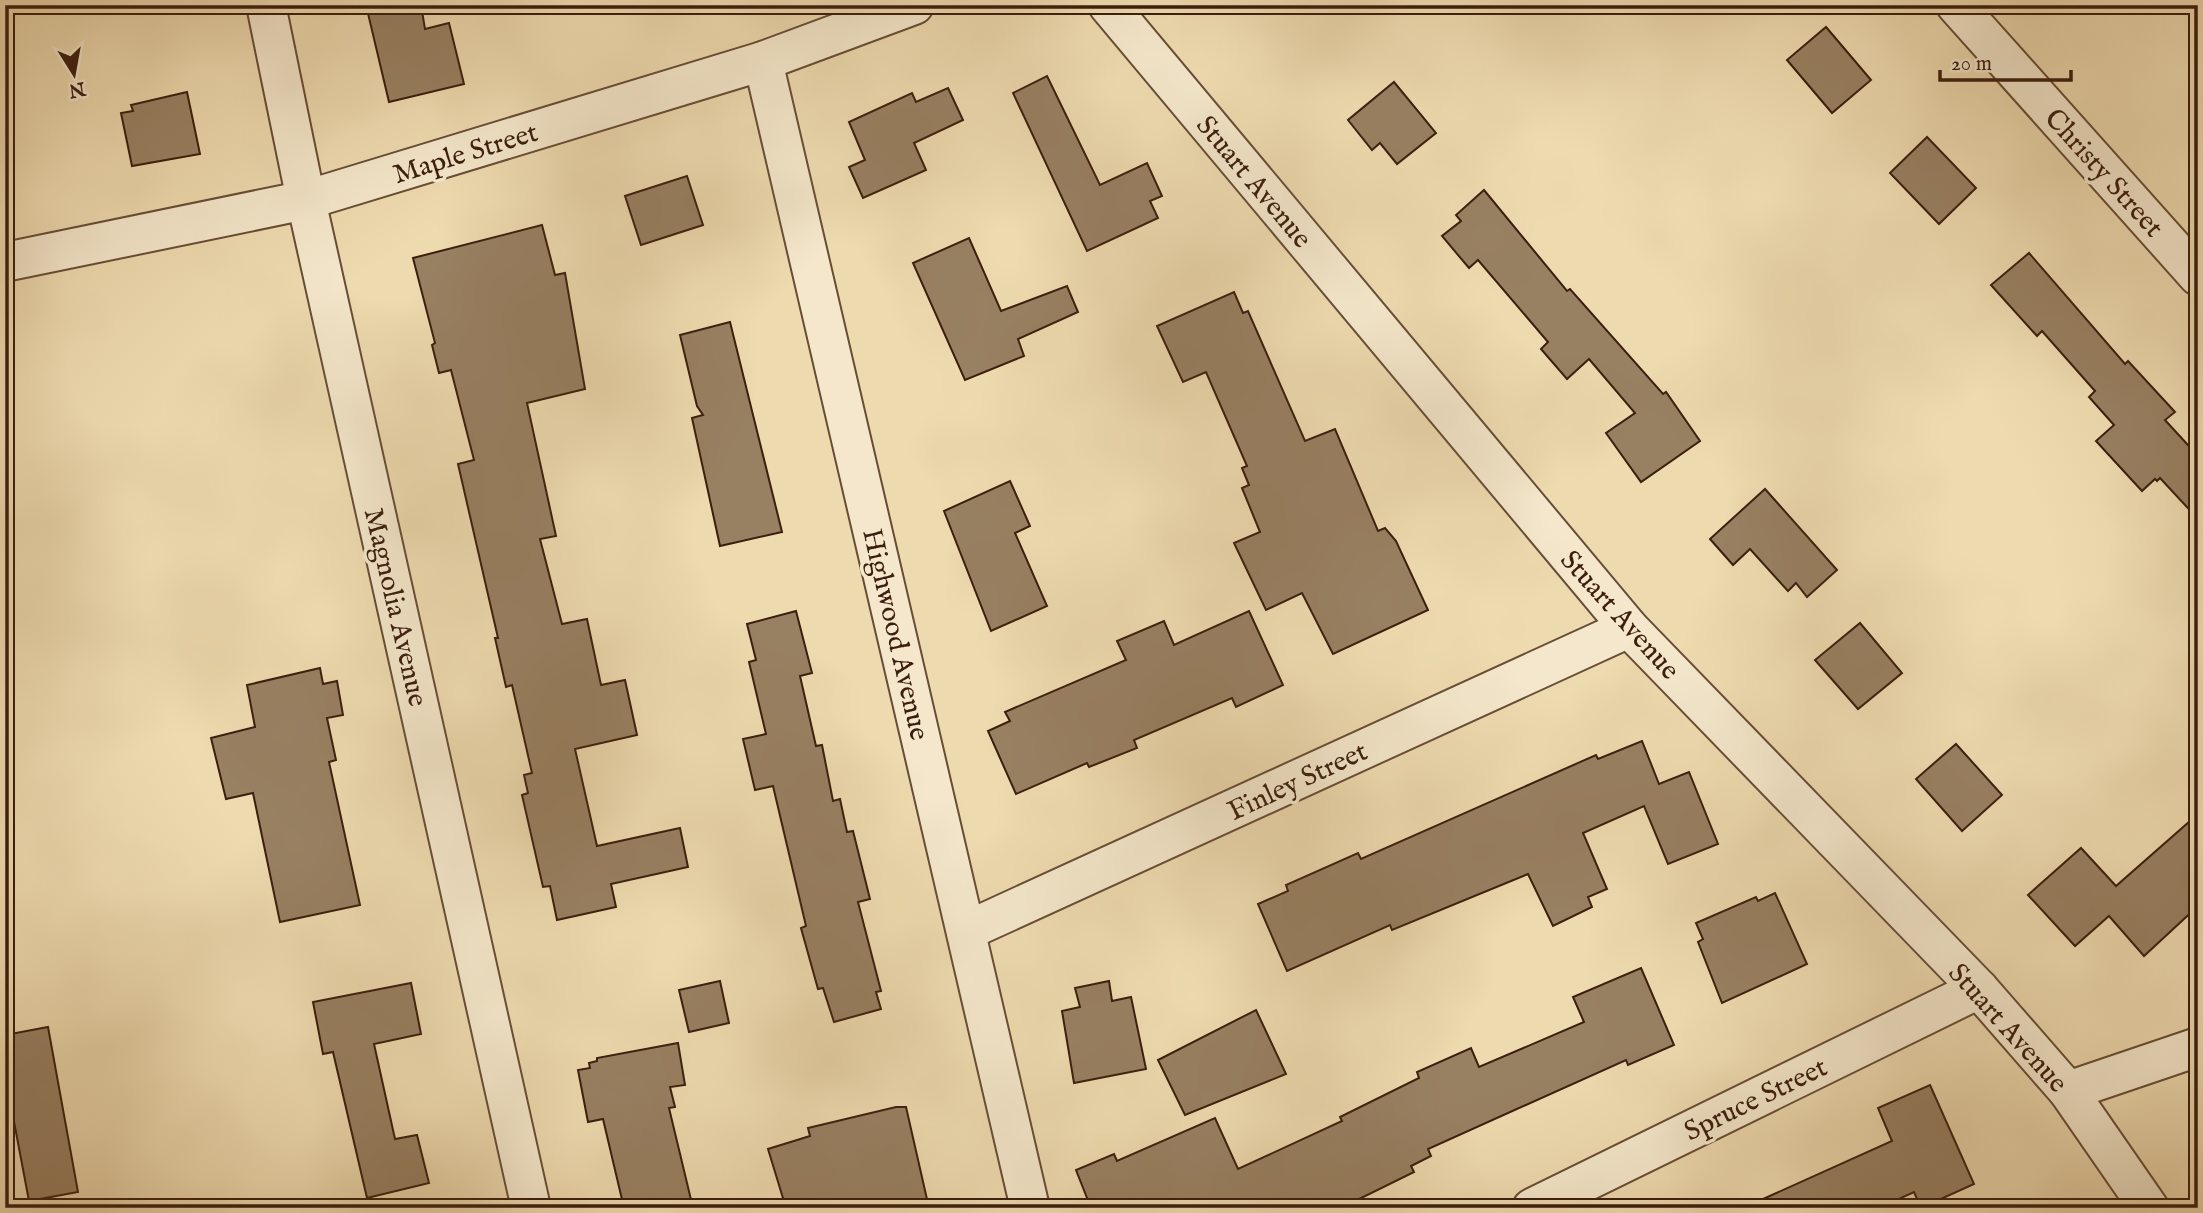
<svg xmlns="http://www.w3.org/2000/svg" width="2203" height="1213" font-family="'IM FELL English',serif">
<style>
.building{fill:#988062;stroke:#3b1e0e;stroke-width:2}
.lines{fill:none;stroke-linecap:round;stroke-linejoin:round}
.minor-casing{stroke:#684d36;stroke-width:42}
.minor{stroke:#f4e7cb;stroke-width:38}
.labels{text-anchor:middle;stroke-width:7;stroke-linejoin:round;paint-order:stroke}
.street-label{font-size:28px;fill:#3b1e0e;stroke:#f4e7cb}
</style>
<rect width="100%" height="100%" fill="#eedaaf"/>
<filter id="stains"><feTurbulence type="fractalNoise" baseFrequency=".00286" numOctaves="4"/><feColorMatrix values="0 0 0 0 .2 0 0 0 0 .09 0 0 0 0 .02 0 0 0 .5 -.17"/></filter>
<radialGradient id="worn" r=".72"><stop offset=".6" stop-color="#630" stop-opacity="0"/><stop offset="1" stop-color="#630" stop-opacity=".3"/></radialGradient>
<g class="building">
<polygon points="366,5 421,5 425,29 449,23 464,84 389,102"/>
<polygon points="1826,27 1871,80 1832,113 1787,60"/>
<polygon points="1047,76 1100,185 1147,163 1162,196 1150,201 1158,218 1087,251 1013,93"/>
<polygon points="1394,82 1436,133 1397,164 1380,143 1372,150 1348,120"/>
<polygon points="948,88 963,120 914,143 926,170 863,198 849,167 865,160 849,122 912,93 916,102"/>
<polygon points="187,92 200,154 132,166 121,113 133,111 131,105"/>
<polygon points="1927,137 1976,188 1939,224 1890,173"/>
<polygon points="687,176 703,225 641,245 625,196"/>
<polygon points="1484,190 1567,291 1570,289 1663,394 1666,392 1700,441 1641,482 1606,433 1635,413 1589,359 1567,379 1541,349 1548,342 1478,260 1469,268 1442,236 1461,221 1456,215"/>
<polygon points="542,225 555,275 565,273 585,389 527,403 556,536 540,539 562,624 587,619 601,685 625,680 637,735 575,749 597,846 680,828 688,867 611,884 616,907 557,920 550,886 543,887 522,795 528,793 524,775 532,773 512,685 506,687 495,638 498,638 458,464 474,460 451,370 439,373 432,345 435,343 413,258"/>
<polygon points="969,238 1001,311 1067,286 1078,312 1018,339 1024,356 965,380 913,263"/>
<polygon points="2029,253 2125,364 2128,361 2175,412 2165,420 2198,456 2198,519 2160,478 2157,481 2155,479 2142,491 2096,441 2114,425 2089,397 2095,391 2042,331 2037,336 1991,285"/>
<polygon points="1234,292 1243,313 1248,311 1305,441 1335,429 1378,531 1385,528 1396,541 1428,610 1333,654 1302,593 1266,610 1234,543 1260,532 1242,488 1249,485 1242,468 1247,466 1206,372 1183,382 1157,326"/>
<polygon points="730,322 782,532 720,546 692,418 703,415 697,406 680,335"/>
<polygon points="1010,481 1030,526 1015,533 1047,606 991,631 944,511"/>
<polygon points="1765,489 1837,570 1807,597 1796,583 1788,591 1750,549 1733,565 1710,539"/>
<polygon points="796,611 812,673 800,676 816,746 822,745 833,801 840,799 847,832 853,831 870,899 858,902 881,991 876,992 881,1009 834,1022 823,988 818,989 801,928 806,926 773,786 755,790 743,739 766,734 749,662 756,660 747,624"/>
<polygon points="1249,611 1283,685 1236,707 1232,698 1134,740 1137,748 1089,767 1087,763 1016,794 988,731 1010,721 1005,712 1126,660 1117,641 1164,621 1174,645"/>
<polygon points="1860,623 1902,673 1858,709 1815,660"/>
<polygon points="320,668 323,684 337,681 343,715 327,718 336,760 329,762 360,905 280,922 253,793 226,799 211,738 255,727 247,685"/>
<polygon points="1642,741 1659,784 1689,772 1718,844 1668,864 1644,806 1583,833 1607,889 1588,897 1592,907 1553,926 1528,874 1392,930 1390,925 1287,971 1258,904 1288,891 1286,885 1358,853 1361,859 1596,755 1598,759"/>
<polygon points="1956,744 2002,795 1962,831 1916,779"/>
<polygon points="2198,814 2198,906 2144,956 2109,916 2075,946 2028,895 2081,848 2116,886"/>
<polygon points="1775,893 1807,964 1722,1003 1698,942 1703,939 1696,923 1756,897 1758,901"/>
<polygon points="1641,968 1674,1045 1628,1065 1626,1060 1428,1149 1431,1156 1411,1166 1414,1172 1341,1208 1091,1208 1076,1170 1114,1154 1117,1161 1215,1118 1238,1169 1342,1121 1340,1117 1419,1078 1417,1072 1471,1048 1479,1067 1584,1022 1573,997"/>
<polygon points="720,981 729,1023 689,1032 679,990"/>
<polygon points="1109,981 1112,1001 1131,997 1146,1069 1074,1083 1062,1011 1080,1007 1075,988"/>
<polygon points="411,983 421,1034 374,1044 395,1139 417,1135 429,1183 367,1198 333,1052 323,1054 313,1002"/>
<polygon points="1256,1010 1286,1074 1185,1115 1158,1060"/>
<polygon points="48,1027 78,1192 29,1201 5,1074 5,1035"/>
<polygon points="678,1043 685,1085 670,1087 675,1107 669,1108 693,1208 624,1208 603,1119 588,1122 578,1070 590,1068 589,1063 597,1061 597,1058"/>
<polygon points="1930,1085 1974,1184 1921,1208 1914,1192 1879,1208 1743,1208 1892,1141 1878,1108"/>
<polygon points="896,1107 906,1107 929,1208 786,1208 768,1149 810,1136 808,1128"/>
</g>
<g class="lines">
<g class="minor-casing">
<g id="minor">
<polyline points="266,5 306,200 531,1208"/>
<polyline points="1108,5 1629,628 1979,989 2068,1091 2149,1208"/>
<polyline points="1956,5 2198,276"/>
<polyline points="763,61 1030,1208"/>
<polyline points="5,262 306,200 763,61 914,5"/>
<polyline points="966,931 1629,628"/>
<polyline points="2068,1091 2198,1047"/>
<polyline points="1532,1208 1979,989"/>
</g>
</g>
<use href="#minor" class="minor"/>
</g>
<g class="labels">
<g class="street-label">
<text transform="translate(465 152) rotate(-17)" y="10">Maple Street</text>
<text transform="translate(2105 172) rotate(48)" y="10">Christy Street</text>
<text transform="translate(1255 181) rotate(50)" y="10">Stuart Avenue</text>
<text transform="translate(397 607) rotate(77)" y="10">Magnolia Avenue</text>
<text transform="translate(1621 614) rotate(48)" y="10">Stuart Avenue</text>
<text transform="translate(897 634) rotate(77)" y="10">Highwood Avenue</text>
<text transform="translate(1297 780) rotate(-25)" y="10">Finley Street</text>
<text transform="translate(2009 1027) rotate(48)" y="10">Stuart Avenue</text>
<text transform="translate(1755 1098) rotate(-26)" y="10">Spruce Street</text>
</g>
</g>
<rect width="2203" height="1213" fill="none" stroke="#eedaaf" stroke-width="28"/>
<rect x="7" y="7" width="2189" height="1199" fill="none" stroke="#3b1e0e" stroke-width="3.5"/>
<rect x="14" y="14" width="2175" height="1185" fill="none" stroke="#3b1e0e" stroke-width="2"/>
<g transform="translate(74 74) rotate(169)" stroke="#f4e7cb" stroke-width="5" paint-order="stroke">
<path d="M0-5L12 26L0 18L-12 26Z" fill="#3b1e0e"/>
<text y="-10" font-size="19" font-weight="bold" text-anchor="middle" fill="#3b1e0e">N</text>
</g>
<path d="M1940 70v10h131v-10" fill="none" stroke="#3b1e0e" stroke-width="3.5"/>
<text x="1951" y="70" font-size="21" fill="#3b1e0e" stroke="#f4e7cb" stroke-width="5" paint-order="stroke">20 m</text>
<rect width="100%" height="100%" filter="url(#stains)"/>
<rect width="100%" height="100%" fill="url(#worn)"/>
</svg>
